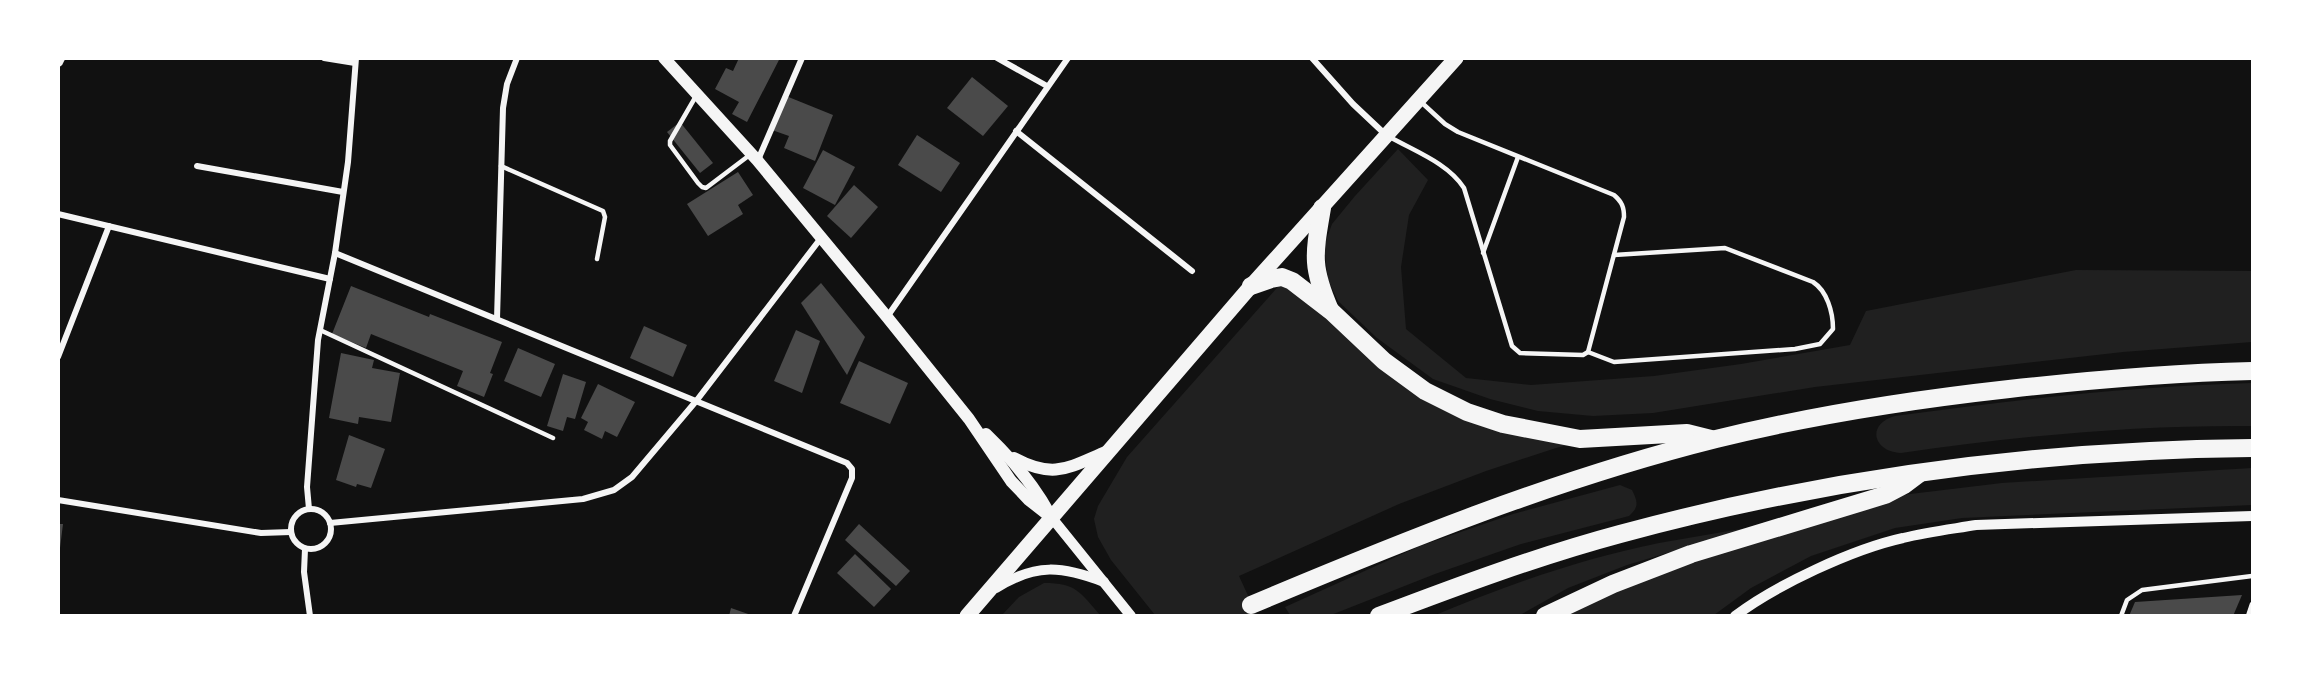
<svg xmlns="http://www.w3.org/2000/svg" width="2311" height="674" font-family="'DM Sans',sans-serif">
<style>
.green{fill:#202020}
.building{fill:#4a4a4a}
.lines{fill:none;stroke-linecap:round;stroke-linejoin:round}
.service{stroke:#f5f5f5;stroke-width:4.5}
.minor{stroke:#f5f5f5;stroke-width:6}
.tertiary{stroke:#f5f5f5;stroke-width:10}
.secondary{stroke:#f5f5f5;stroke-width:12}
.primary{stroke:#f5f5f5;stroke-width:15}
.motorway{stroke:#f5f5f5;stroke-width:18}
</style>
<rect width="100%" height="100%" fill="#111"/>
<g class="green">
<polygon points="1398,149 1428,180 1409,215 1401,267 1406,329 1466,378 1531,385 1654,376 1741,364 1850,345 1866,311 2076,270 2252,271 2252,342 2123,352 1815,387 1653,413 1593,416 1538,411 1490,399 1433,379 1377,338 1338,301 1328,280 1324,246 1332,224 1355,196"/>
<polygon points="1283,281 1445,404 1599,437 1556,448 1486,471 1399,504 1239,576 1257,615 1155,615 1111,560 1098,537 1094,519 1098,506 1127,457"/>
<path d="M2252 383V426C2135 425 2017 436 1901 453 1873 452 1866 424 1895 416 2014 400 2133 386 2252 383Z"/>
<polygon points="2252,468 2252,505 1962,518 1895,528 1811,556 1751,588 1714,615 1539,616 1877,498 2002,483"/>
<path d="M1620 485 1632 490C1638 502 1639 507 1629 516L1521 544 1435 574 1331 615H1290L1285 607 1420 546 1513 514Z"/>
<path d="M1758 526 1627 565 1568 588 1520 615 1433 616C1506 585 1581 559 1659 543 1692 537 1725 532 1758 526Z"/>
<path d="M1044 583C1076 583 1080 592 1100 615H1002L1019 597Z"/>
</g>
<g class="building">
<polygon points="739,58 780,58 747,122 732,114 739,102 715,89 726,68 733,71"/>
<polygon points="972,77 1008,106 983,136 947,108"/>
<polygon points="786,96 833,115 815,161 784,148 789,136 772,130"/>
<polygon points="680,122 713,163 700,173 667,132"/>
<polygon points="917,135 960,163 941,192 898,165"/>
<polygon points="823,150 855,167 835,205 803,188"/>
<polygon points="738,172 753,195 738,205 743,214 708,236 687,204"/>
<polygon points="854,185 878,207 851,238 827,216"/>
<polygon points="821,283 865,337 847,375 801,303"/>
<polygon points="351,286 429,317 430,314 502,342 490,373 493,374 484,397 457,386 463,371 371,334 366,348 332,334"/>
<polygon points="644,326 687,345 673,377 630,358"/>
<polygon points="796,330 820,341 802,393 774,381"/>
<polygon points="518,348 555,364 541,397 504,381"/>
<polygon points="341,353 374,360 372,368 400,373 391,422 359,417 358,424 329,418"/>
<polygon points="859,361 908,383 890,424 840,403"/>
<polygon points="563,374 586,382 575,419 567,417 563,431 547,426"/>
<polygon points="598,384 635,402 617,437 605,431 602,439 584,430 588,422 581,418"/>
<polygon points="349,435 385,449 371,488 357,484 356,487 336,480"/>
<polygon points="58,524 63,524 60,548 58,548"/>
<polygon points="859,524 910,571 896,586 845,540"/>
<polygon points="855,554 891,589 874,607 837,573"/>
<polygon points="2242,595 2233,616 2129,616 2135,602"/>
<polygon points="731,608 751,615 751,616 729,616"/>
</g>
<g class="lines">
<g class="service">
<polyline points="696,96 670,141 670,145 698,183 702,187 706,188 751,154"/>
<path d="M1390 137C1414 151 1448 163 1464 188L1512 346 1520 353 1583 355 1588 352 1624 217C1624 207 1622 202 1614 195L1458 132 1445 124 1421 102"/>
<polyline points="501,166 603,211 605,217 597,259"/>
<polyline points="1483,253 1518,157"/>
<polyline points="320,330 553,438"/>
<path d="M1588 352 1614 362 1795 349 1820 344 1833 329C1833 312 1827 291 1813 282L1725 248 1614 255"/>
<polyline points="2121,616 2127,600 2142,590 2252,576"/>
<polyline points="2248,616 2252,604"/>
</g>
<g class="minor">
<polyline points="324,58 355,63"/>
<polyline points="997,58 1047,86"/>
<polyline points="1312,58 1353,104 1387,136"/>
<polyline points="1016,131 1192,271"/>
<polyline points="758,160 802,58"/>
<polyline points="197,166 343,192"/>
<polyline points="58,214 330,279"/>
<polyline points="335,253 847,463 852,469 852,478 794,616"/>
<polyline points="887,317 1068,58"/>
<polyline points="497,319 503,108 507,84 517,58"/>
<polyline points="58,357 109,226"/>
<polyline points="58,500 261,533 291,532"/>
<polyline points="309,509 307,487 318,340 335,253 348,162 356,58"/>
<circle cx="311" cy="529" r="20"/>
<polyline points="330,523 583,499 614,490 632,477 697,400 821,238"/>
<polyline points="305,549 304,572 310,616"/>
</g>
<g class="tertiary">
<polyline points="58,62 60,58"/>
<polyline points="1052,518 1131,616"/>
<path d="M996 588C1036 563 1062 566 1104 582"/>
<path d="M1735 616C1776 585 1853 549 1903 538 1927 532 1952 529 1976 525L2252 516"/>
</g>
<g class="secondary">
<polyline points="664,58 757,160 887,317 969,419 1011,481 1029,500 1052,518"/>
<path d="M986 434C1011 458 1032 482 1049 513"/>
<path d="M1014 458C1055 480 1069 467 1108 451"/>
</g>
<polyline class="primary" points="967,616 1251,286 1456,58"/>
<g class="motorway">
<path d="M1322 208C1314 255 1311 266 1330 310"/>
<polyline points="1251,286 1271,279 1282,277 1292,281 1331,311 1384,361 1425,391 1467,412 1503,424 1580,439 1687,433 1711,439"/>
<path d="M1251 605C1403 541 1556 479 1716 439 1813 415 1910 400 2009 389 2090 380 2171 373 2252 371"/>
<path d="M1379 616C1458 586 1538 556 1620 534 1826 478 2039 450 2252 448"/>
<polyline points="1545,616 1613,584 1691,554 1885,495 1904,485 1920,473"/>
</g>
</g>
<rect width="2311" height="674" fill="none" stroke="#ffffff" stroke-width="120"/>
</svg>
